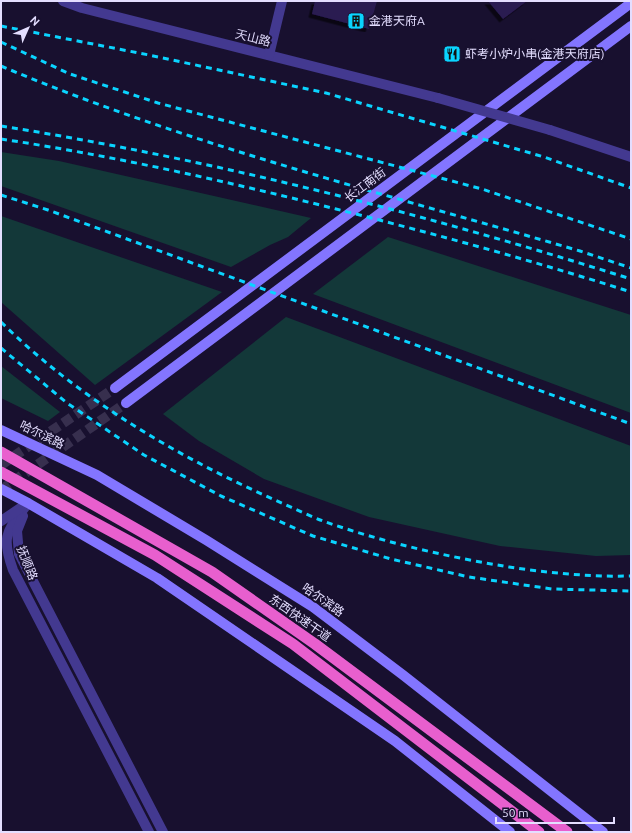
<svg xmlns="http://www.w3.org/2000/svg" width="632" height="833" font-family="Ubuntu,'Noto Sans SC',sans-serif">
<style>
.green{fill:#133839}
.building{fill:#2a1b51;filter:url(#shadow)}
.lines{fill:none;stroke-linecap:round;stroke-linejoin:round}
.secondary-tunnel{stroke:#372f4e;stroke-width:10;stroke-dasharray:10 5;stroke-linecap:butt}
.minor{stroke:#433990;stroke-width:10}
.secondary{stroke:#8375ff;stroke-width:10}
.rail{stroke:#0ad4ff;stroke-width:3;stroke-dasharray:6 5;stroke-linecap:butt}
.minor-bridge{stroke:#433990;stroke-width:10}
.trunk-bridge{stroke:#e85fce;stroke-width:11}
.labels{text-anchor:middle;stroke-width:4;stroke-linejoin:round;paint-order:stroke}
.poi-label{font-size:12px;fill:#e4deff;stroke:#18102f;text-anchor:start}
.street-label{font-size:12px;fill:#e4deff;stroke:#18102f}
</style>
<defs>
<filter id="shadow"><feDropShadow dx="-3.5" dy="3.5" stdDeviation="0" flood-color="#0009"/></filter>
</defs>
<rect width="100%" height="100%" fill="#18102f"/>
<g class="green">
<polygon points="1,152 59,161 311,218 288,237 270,245 231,267 1,186"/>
<polygon points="1,216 222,292 95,385 1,302"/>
<polygon points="388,237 631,315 631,413 313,294"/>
<polygon points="286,317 631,446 631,555 596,556 500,546 369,517 264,479 199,441 163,414"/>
<polygon points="1,366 60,412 48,421 1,398"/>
</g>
<g class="building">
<polygon points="315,1 377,1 369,29 312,14"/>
<polygon points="488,1 527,1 503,19"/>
</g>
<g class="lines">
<g class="secondary-tunnel">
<polyline points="1,465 115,388"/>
<polyline points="1,490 126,403"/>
</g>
<g class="minor">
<polyline points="63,1 82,8 438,98"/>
<polyline points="269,55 282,1"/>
<polyline points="550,130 631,157"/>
<path d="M28 503C8 531 0 534 13 570L149 832"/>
<polyline points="23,516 17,531 19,554 163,832"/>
<polyline points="1,521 22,507"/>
</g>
<g class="secondary">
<polyline points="115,388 631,3"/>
<polyline points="126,403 631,26"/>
<polyline points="1,430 97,475 206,540 313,607 403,675 603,832"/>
<polyline points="1,489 28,503 157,578 395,741 510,832"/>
</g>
<g class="rail">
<polyline points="1,26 149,55 326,93 544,157 631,188"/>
<polyline points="1,42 70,74 158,103 482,189 631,239"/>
<path d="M1 66C188 145 386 194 580 251L631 268"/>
<path d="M1 126C215 160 425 214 631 279"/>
<path d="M1 139C114 156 225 181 336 209 435 234 534 261 631 292"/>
<polyline points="1,195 48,210 631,424"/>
<path d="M1 322C78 398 176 456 275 500 291 507 307 515 323 521 382 542 448 557 509 567 549 573 590 577 631 576"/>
<polyline points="1,348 67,403 144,455 221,496 313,536 391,559 469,577 552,589 631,591"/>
</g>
<polyline class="minor-bridge" points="438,98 550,130"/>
<g class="trunk-bridge">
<polyline points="1,452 212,572 315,644 567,832"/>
<polyline points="1,472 155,555 293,644 539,832"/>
</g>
</g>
<defs>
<g id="building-square" transform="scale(0.9)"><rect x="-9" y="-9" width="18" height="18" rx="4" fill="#0ad4ff" stroke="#18102f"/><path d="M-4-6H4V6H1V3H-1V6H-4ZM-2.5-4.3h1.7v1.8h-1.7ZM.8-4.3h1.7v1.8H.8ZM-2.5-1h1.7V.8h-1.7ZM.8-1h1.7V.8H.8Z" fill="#111"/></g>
<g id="restaurant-square" transform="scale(0.9)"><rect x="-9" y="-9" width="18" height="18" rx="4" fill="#0ad4ff" stroke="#18102f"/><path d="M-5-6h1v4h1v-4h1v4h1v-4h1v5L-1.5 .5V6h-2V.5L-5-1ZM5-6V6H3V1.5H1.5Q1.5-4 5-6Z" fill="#111"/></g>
</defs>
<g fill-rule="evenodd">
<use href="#building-square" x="356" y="21"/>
<use href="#restaurant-square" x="452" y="54"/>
</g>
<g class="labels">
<g class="poi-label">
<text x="369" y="25">金港天府A</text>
<text x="465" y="58">虾考小炉小串(金港天府店)</text>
</g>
<g class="street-label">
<text transform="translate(253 38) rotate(14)" y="4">天山路</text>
<text transform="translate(365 185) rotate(-37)" y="4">长江南街</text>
<text transform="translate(42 435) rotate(26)" y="4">哈尔滨路</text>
<text transform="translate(27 563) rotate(69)" y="4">抚顺路</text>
<text transform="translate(323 600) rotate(35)" y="4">哈尔滨路</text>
<text transform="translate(300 618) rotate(35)" y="4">东西快速干道</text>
</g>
</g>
<rect width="632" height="833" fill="none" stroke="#e4deff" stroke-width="4"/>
<g transform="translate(28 28) rotate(45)" stroke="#18102f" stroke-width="3" paint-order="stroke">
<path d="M0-3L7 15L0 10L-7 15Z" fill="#e4deff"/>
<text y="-6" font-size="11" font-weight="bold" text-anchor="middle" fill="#e4deff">N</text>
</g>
<path d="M496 817v6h118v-6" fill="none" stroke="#e4deff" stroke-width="2"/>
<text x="502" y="817" font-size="12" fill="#e4deff" stroke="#18102f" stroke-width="3" paint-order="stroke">50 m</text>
</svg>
